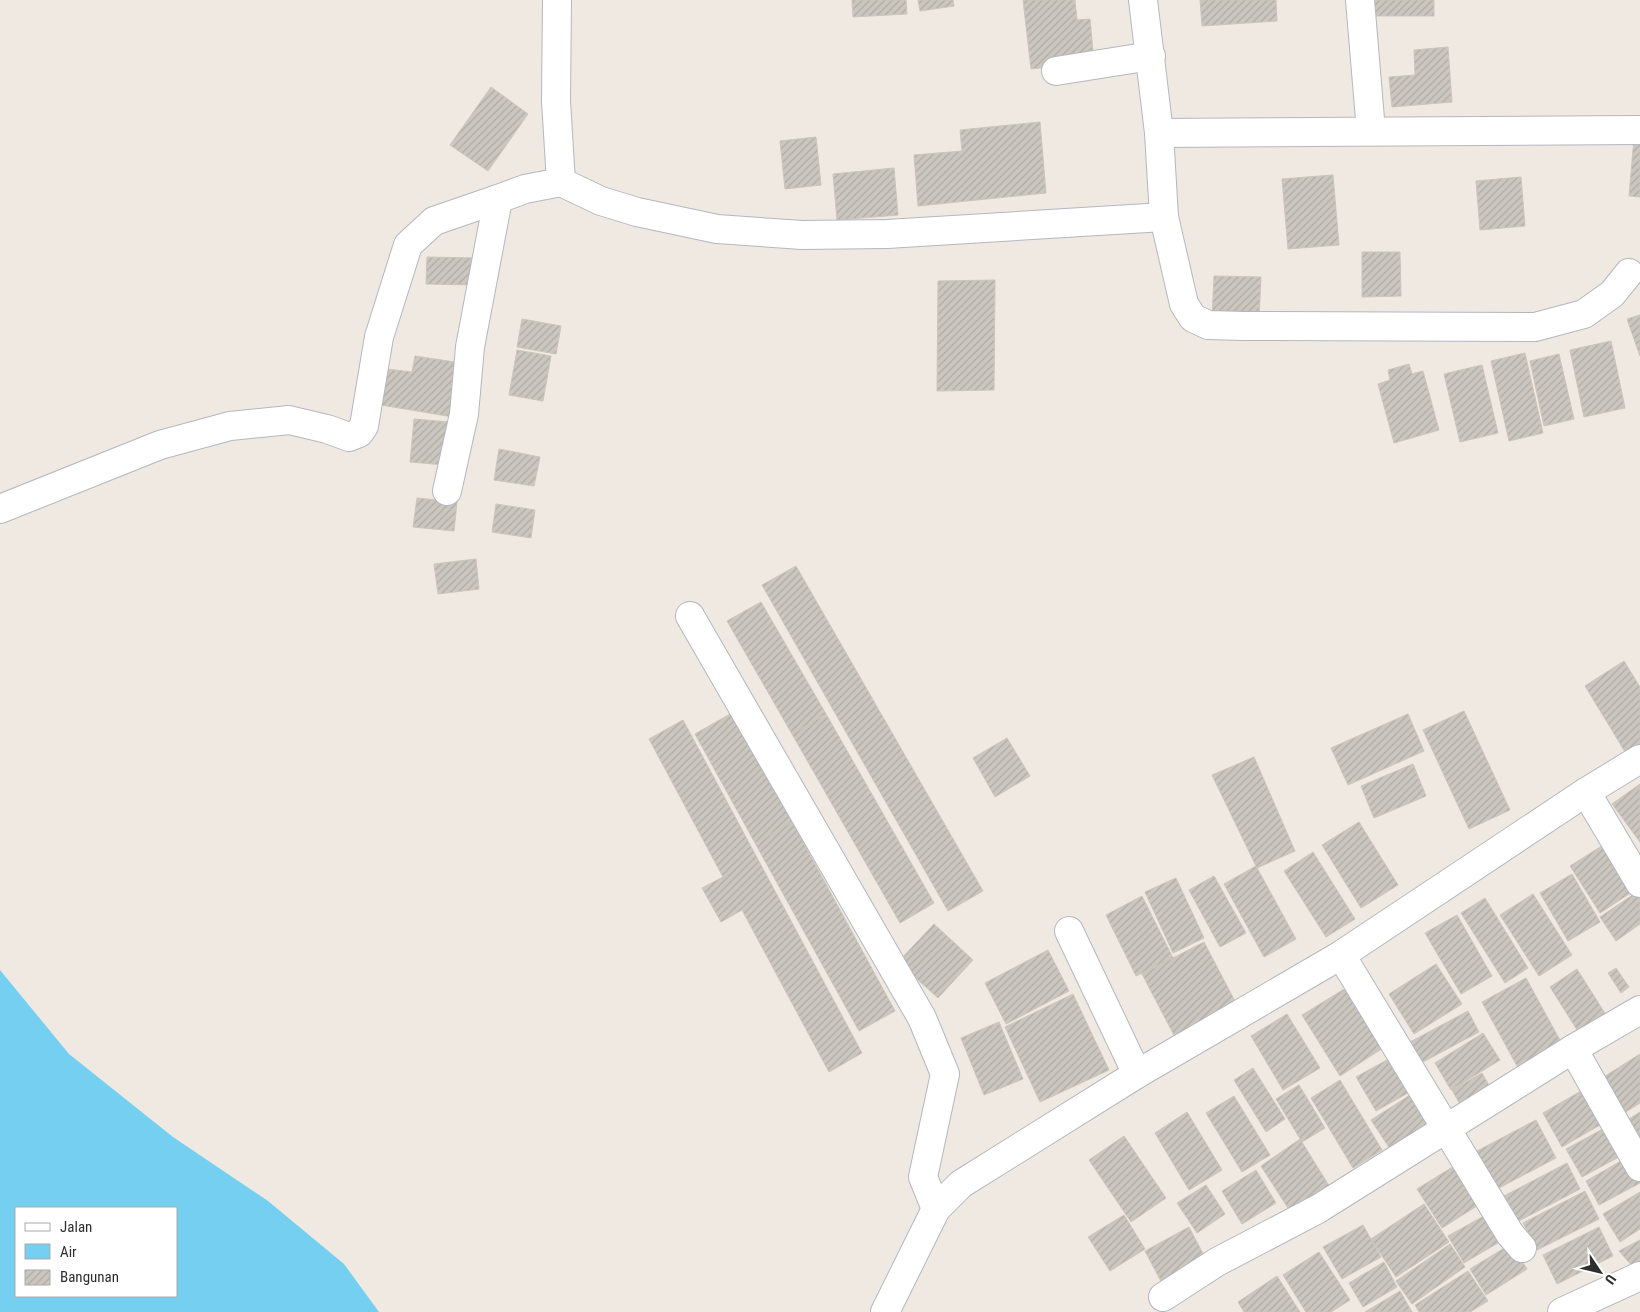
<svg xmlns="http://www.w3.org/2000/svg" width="1640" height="1312" font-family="'Roboto Condensed',sans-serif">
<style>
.water{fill:#75cff0;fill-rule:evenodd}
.building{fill:url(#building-hatch);stroke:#cbc5ba}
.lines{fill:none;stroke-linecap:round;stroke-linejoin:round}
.minor-casing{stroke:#b4b7c1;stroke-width:30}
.minor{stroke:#fff;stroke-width:28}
</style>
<defs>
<pattern id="building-hatch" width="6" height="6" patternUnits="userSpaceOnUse" patternTransform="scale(1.25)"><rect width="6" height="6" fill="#cbc7bf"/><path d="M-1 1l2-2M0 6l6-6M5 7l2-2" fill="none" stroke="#afaba4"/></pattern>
</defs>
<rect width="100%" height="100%" fill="#efe9e1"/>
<path class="water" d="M0 970 69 1054 173 1137 268 1201 344 1264 379 1312H0ZM16 1208H176V1296H16Z"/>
<g class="building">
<polygon points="852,0 906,0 907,14 853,17"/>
<polygon points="918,0 953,0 954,6 920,11"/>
<polygon points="1023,0 1075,0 1077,20 1090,19 1094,62 1031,69"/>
<polygon points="1200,0 1276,0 1277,21 1202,26"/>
<rect x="1369" y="0" width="65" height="16"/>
<polygon points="1448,47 1452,102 1392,107 1389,77 1415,75 1414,50"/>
<polygon points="491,87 528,114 488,171 450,145"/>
<polygon points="1040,122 1046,193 918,206 914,155 962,151 960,130"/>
<polygon points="816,137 821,185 785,189 780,141"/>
<polygon points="1634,138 1640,138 1640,197 1629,196"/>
<polygon points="894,168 898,215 837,220 833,174"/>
<polygon points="1333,175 1339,245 1288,249 1282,179"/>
<polygon points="1521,177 1525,226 1480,230 1476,181"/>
<polygon points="1362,252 1400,252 1401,296 1362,297"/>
<polygon points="427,257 477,258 476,285 426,284"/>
<polygon points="1214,276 1261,277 1259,320 1212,319"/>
<polygon points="995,280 994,390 937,391 938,281"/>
<polygon points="1640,315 1640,356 1627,319"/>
<polygon points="522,319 561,326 556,354 517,347"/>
<polygon points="1611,341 1625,408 1584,417 1570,350"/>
<polygon points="517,350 551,356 543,401 509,395"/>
<polygon points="1525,353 1543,433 1509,441 1491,361"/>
<polygon points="1559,354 1574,419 1544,426 1530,361"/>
<polygon points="415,356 461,363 453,417 381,405 387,369 412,372"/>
<polygon points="1409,364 1412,374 1423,371 1439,430 1394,443 1378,384 1390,380 1388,370"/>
<polygon points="1482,365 1498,433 1460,442 1444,374"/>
<polygon points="414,419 449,422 445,465 410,462"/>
<polygon points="499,449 540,457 534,486 494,480"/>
<polygon points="417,498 457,502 454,531 413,527"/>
<polygon points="496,504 535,510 531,538 492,532"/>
<polygon points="476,559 479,589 438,594 434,564"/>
<polygon points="796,566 983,891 948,911 762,585"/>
<polygon points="761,602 826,714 792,734 727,621"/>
<polygon points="1624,661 1640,687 1640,754 1630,760 1585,686"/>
<polygon points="1464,711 1510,810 1469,829 1423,730"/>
<polygon points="732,713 792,822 755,843 695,734"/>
<polygon points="826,714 934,903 900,923 792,734"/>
<polygon points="1408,714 1424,751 1348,785 1331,748"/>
<polygon points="683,720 862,1053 829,1072 742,910 721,922 702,888 723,877 649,739"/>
<polygon points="1007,738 1030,776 995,797 973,758"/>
<polygon points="1254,757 1295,851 1257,868 1212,775"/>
<polygon points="1413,764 1426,796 1374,818 1361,786"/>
<polygon points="1640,784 1640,842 1612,804"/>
<polygon points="792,822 895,1011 859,1031 755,843"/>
<polygon points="1359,822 1398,885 1361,908 1322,845"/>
<polygon points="1605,844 1635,890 1600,913 1570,866"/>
<polygon points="1313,852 1355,919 1326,937 1284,871"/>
<polygon points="1256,866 1296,939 1264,957 1224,884"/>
<polygon points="1572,874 1600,922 1568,941 1540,893"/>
<polygon points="1214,876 1246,933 1220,947 1189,890"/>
<polygon points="1176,878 1204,938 1173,953 1145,892"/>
<polygon points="1637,892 1640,896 1640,924 1616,941 1600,917"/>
<polygon points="1533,894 1572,955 1539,976 1500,915"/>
<polygon points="1142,896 1173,958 1136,976 1106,915"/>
<polygon points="1485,898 1528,968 1505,983 1461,913"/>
<polygon points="1457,915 1492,976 1461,994 1425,933"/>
<polygon points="934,924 973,960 938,998 898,962"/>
<polygon points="1204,942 1239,1009 1177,1041 1142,974"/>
<polygon points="1048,950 1069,991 1006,1024 985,983"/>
<polygon points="1436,964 1462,1004 1414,1034 1389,994"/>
<polygon points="1616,968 1629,987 1621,993 1608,973"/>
<polygon points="1577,969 1606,1015 1579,1033 1550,987"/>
<polygon points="1526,978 1561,1042 1517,1066 1482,1002"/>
<polygon points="1346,988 1383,1048 1340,1076 1302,1015"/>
<polygon points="1073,994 1109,1070 1040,1102 1005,1027"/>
<polygon points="1468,1011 1479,1032 1421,1063 1410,1042"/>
<polygon points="1287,1014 1320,1068 1283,1090 1251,1036"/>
<polygon points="999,1022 1023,1079 984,1095 961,1038"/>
<polygon points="1483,1033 1500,1060 1451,1090 1435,1063"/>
<polygon points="1640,1054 1640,1103 1624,1113 1602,1078"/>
<polygon points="1396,1055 1415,1089 1376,1111 1356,1077"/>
<polygon points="1253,1068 1285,1119 1266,1132 1234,1080"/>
<polygon points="1482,1073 1490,1087 1460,1104 1452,1090"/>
<polygon points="1340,1080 1382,1150 1353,1168 1311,1098"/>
<polygon points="1299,1085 1325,1128 1302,1142 1276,1099"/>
<polygon points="1588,1087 1607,1121 1562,1147 1543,1113"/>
<polygon points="1418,1090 1439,1122 1392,1152 1371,1120"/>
<polygon points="1234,1096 1270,1155 1242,1172 1206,1113"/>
<polygon points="1187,1112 1222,1170 1189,1190 1155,1133"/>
<polygon points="1640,1112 1640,1148 1624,1122"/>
<polygon points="1536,1120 1556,1158 1497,1189 1477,1151"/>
<polygon points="1612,1124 1628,1152 1582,1177 1566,1149"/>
<polygon points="1124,1136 1166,1198 1131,1222 1089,1160"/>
<polygon points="1300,1139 1333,1192 1293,1216 1261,1166"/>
<polygon points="1630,1156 1640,1174 1640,1183 1599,1205 1586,1181"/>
<polygon points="1464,1160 1488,1199 1442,1228 1417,1189"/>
<polygon points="1567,1163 1580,1189 1515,1223 1502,1197"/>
<polygon points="1256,1170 1276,1203 1242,1224 1222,1191"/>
<polygon points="1206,1185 1225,1214 1197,1233 1177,1203"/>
<polygon points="1585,1191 1599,1219 1537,1250 1523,1223"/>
<polygon points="1640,1192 1640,1229 1620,1242 1603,1214"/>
<polygon points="1424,1204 1449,1242 1396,1277 1371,1239"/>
<polygon points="1493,1211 1508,1237 1464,1263 1448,1236"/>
<polygon points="1124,1215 1145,1249 1110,1271 1088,1237"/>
<polygon points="1363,1225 1381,1257 1342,1279 1323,1247"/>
<polygon points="1189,1227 1209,1265 1165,1289 1145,1251"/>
<polygon points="1599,1227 1613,1256 1557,1284 1543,1255"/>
<polygon points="1640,1240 1640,1265 1634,1268 1619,1251"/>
<polygon points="1450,1244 1465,1267 1412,1304 1396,1281"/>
<polygon points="1511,1244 1527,1269 1486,1295 1470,1269"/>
<polygon points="1319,1252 1350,1300 1331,1312 1306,1312 1283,1275"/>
<polygon points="1384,1262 1397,1287 1363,1307 1349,1283"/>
<polygon points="1468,1271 1488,1301 1470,1312 1419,1312 1415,1305"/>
<polygon points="1277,1276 1300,1312 1244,1312 1238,1302"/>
<polygon points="1400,1291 1412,1312 1365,1312"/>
</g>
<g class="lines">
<g class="minor-casing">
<g id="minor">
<polyline points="557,0 556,101 561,182"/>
<polyline points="1143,0 1159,133 1164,217 1184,304 1193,318 1208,325 1244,326 1535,327 1584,314 1612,294 1629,273"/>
<polyline points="1360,0 1371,131"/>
<polyline points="1056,71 1151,56"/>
<polyline points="1159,133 1640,130"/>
<polyline points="447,491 464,414 470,347 498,199 525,189 561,182 601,201 637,212 717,229 802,235 887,234 1164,217"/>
<polyline points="0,509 160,445 230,426 289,420 327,429 349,437 359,433 364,426 379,337 408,245 434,221 498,199"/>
<polyline points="690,616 922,1018 945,1074 923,1177 936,1209"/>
<polyline points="1586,792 1640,883"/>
<polyline points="1069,931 1137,1074"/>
<polyline points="1341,955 1510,1234 1522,1248"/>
<polyline points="1573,1049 1640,1167"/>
<polyline points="1163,1297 1217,1262 1318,1209 1573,1049 1640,1010"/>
<polyline points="885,1312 936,1209 961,1184 1137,1074 1341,955 1586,792 1640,759"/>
<polyline points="1562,1312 1640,1276"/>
</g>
</g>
<use href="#minor" class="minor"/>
</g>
<rect x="15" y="1207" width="162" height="90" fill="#ffffff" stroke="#ababab"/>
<rect x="25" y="1223" width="25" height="8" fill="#ffffff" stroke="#ababab"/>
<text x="60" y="1232" font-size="15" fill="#2e2e2e">Jalan</text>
<rect x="25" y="1244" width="25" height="15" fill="#75cff0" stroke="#ababab"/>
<text x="60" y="1257" font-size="15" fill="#2e2e2e">Air</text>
<rect x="25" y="1270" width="25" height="15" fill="url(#building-hatch)" stroke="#ababab"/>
<text x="60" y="1282" font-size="15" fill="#2e2e2e">Bangunan</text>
<g transform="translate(1600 1272) rotate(125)" stroke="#ffffff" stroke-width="4" paint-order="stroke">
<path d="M0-4L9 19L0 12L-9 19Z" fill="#2e2e2e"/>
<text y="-8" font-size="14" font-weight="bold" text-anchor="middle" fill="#2e2e2e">U</text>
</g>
</svg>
